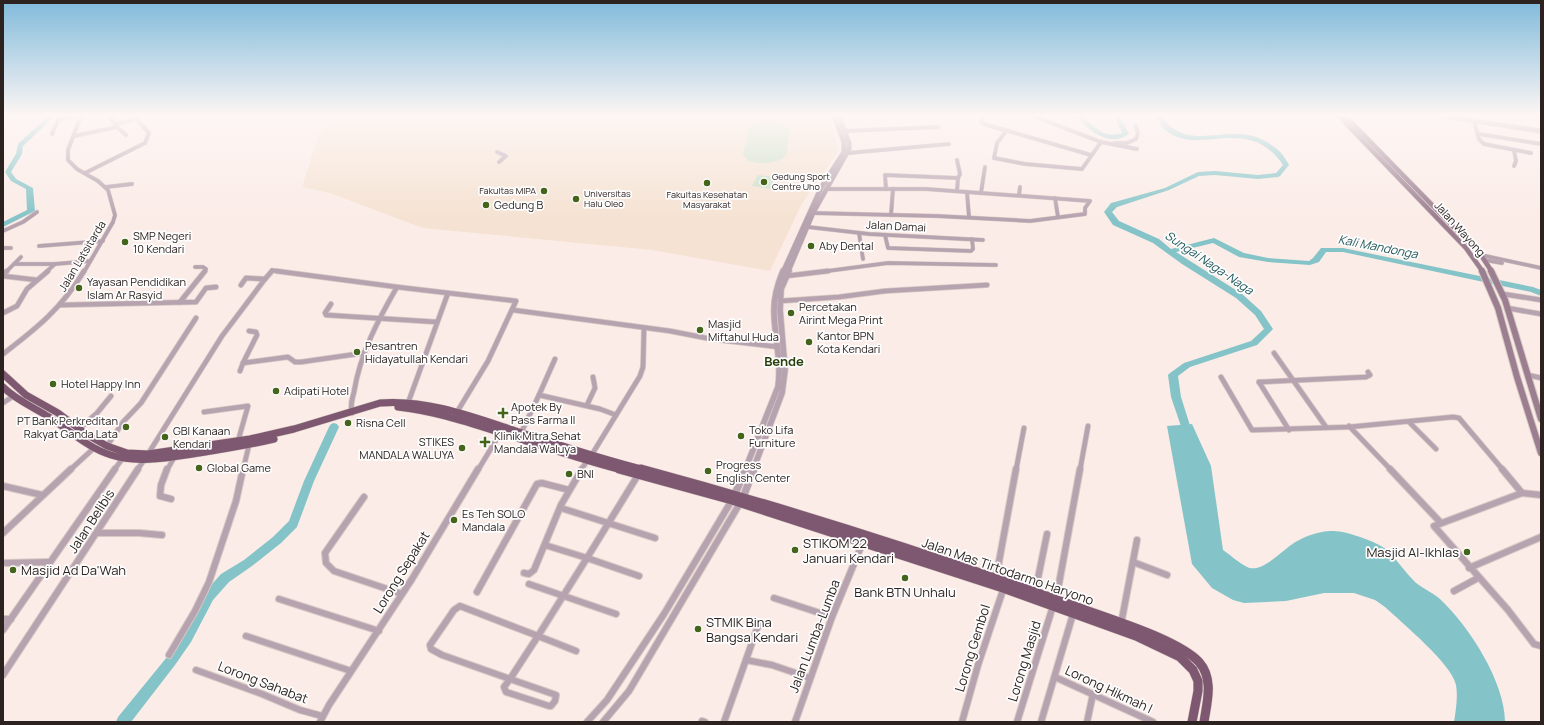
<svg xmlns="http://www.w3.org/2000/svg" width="1544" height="725" font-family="Manrope,sans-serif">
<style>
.education{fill:#f5e2d2}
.green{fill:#c9e0c9}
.water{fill:#84c4c8}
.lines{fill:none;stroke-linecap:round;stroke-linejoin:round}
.river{fill:#84c4c8;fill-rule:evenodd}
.minor-far2-casing{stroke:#d6c8c3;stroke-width:4.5}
.minor-far1-casing{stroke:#d6c8c3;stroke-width:6}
.minor-casing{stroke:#d6c8c3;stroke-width:8}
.tertiary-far2-casing{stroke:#d6c8c3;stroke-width:5.5}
.tertiary-far1-casing{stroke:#d6c8c3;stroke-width:7}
.tertiary-casing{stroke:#d6c8c3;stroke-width:8}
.secondary-far1-casing{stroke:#d6c8c3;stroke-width:5.5}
.secondary-casing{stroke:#d6c8c3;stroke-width:8}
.trunk-far1-casing{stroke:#d6c8c3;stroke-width:8}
.trunk-casing{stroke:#d6c8c3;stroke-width:10}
.minor-far2{stroke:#b7a3b0;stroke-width:3.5}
.minor-far1{stroke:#b7a3b0;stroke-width:4.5}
.minor{stroke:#b7a3b0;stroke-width:6}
.tertiary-far2{stroke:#b7a3b0;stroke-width:4.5}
.tertiary-far1{stroke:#b7a3b0;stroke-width:5.5}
.tertiary{stroke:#b7a3b0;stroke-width:7}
.secondary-far1{stroke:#9b7e90;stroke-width:4.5}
.secondary{stroke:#9b7e90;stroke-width:6}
.trunk-far1{stroke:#7d5870;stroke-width:7}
.trunk{stroke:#7d5870;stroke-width:9}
.poi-dot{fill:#436419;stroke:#fdfdfd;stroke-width:1.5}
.labels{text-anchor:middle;stroke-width:3.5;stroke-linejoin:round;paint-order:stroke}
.far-poi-label{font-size:9px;fill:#2c2320;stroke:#fdfdfd;text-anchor:start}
.poi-label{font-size:11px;fill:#2c2320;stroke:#fdfdfd;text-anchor:start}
.street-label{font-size:11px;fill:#2c2320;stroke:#fdfdfd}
.water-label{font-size:12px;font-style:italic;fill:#235a5d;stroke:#fdfdfd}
.quarter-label{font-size:13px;font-weight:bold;fill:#283e0b;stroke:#fdfdfd}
.near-street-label{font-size:13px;fill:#2c2320;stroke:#fdfdfd}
.near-poi-label{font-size:13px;fill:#2c2320;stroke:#fdfdfd;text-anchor:start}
</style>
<rect width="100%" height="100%" fill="#fbece7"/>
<polygon class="education" points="339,116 829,116 839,151 801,205 770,271 652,250 423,228 330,193 302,187 319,134"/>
<g class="green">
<path d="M769 120 783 123 790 128 786 156C774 165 762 164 748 161L743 154 749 128 761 121Z"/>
<polygon points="758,175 777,177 771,189 752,186"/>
</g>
<path class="water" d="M1192 424 1211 466 1223 550C1229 554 1244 567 1250 568 1263 571 1281 552 1291 545 1302 537 1320 530 1334 531 1346 531 1378 542 1387 550 1397 560 1405 572 1415 582 1422 588 1432 592 1440 599 1469 626 1505 682 1505 722H1454C1456 710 1458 696 1456 685 1452 664 1402 623 1385 607L1375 600 1354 593H1324L1286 601 1244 603 1233 600 1212 588 1192 564 1167 426Z"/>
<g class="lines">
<g class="river">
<polygon points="48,116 55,116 23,146 22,154 11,172 16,179 33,188 35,211 3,227 3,222 27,210 26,189 11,181 5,172 16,154 18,144"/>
<path d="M1076 116H1083C1096 128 1103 139 1122 133L1114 116H1120L1129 134C1110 148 1089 131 1076 116Z"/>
<path d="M1156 116H1162C1183 149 1216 130 1248 135 1258 136 1271 144 1278 150 1283 154 1286 160 1289 165L1280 176 1278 177 1258 179 1215 175 1199 176 1169 190 1117 207 1112 212 1119 221 1159 239 1171 249 1214 238 1244 253 1268 258 1309 261 1313 258 1321 248H1343L1533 287 1541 290V296L1531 292 1343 252H1326L1319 262 1310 265 1268 262 1239 257 1213 243 1176 252 1242 294 1261 311 1273 329 1257 345 1190 367 1178 376 1181 397 1193 435 1191 438H1185L1171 397 1168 375 1170 373 1184 363 1251 341 1264 329 1255 315 1236 298 1182 264 1153 243 1113 225 1104 212 1111 203 1165 188 1198 172 1215 171 1258 175 1276 173 1283 165C1247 112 1197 159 1164 129 1161 126 1158 120 1156 116Z"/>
<polygon points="334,423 337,424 339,427 314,481 297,527 281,543 252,566 229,582 213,600 191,642 175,665 131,722 116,722 118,717 167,657 183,634 205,592 221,574 244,560 273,537 289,521 304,481 329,427 331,424"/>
</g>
<g class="minor-far2-casing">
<g id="minor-far2">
<polyline points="81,116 68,150 68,160 77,169 98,181 108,190 115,215 113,222 84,272"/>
<polyline points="982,116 981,122 984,124 1091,155"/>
<polyline points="1033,116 1101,142 1137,149"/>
<polyline points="111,118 116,126"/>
<polyline points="1474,121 1479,139 1484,144 1531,153"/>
<polyline points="1007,130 997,143 994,158 1025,164 1082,169 1101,142"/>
<polyline points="844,131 938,127"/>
<polyline points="52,134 58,120 73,116"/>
<polyline points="1479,134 1541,144"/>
<polyline points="74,136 117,127 126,135"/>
<polyline points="1114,143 1127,143 1136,139 1138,133 1136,126"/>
<polyline points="1514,150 1516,161 1514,166"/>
<polyline points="497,152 506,156 499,162"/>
<polyline points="848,153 949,144"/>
<polyline points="957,160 960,174 958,178"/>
<polyline points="85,173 145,143 149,133 136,119 115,124"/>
<polyline points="106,187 132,184"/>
<polyline points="886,189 885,175 958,178 957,191"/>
<polyline points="967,192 969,217"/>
<polyline points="981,193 985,167"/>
<polyline points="1019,195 1020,187"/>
<polyline points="1055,198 1058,217"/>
<polyline points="813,213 937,216 1030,221 1085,214 1085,208 1090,201 926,189 827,189"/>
<polyline points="891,215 893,189"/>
<polyline points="808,227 869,234 983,240"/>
<polyline points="3,231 23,222 37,212"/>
<polyline points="859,233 863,259"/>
<polyline points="885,235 888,248 971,251 973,249 972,239"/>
<polyline points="39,246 103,241"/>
<polyline points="3,248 11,248"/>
<polyline points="1481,255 1541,268"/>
<polyline points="1485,260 1502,263"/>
<polyline points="14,264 55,264"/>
<polyline points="195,267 203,267 206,269 204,272"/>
<polyline points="6,272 21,257"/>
<polyline points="46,272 55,264 90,261"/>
<polyline points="271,272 272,270 284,272"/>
<polyline points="820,272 888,263 996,265"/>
</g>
</g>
<g class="minor-far1-casing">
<g id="minor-far1">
<path d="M276 271 397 287C378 320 360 354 354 392 352 399 350 406 352 413"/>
<polyline points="3,274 7,271"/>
<polyline points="3,276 37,280"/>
<polyline points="786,276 828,271"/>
<polyline points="265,279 272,271"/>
<polyline points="397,287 516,301 488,361 457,412"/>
<polyline points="1503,294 1541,300"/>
<polyline points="780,301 839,297 885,291 987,285"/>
<polyline points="180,302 205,271"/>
<polyline points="331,304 325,313 326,315 437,322"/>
<polyline points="61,305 196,302 206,288 216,287"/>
<polyline points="1507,308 1541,314"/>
<polyline points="513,310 670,331 711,339 778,347"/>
<polyline points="3,313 17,306 27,289 48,271"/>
<polyline points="249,331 256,332 257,335 243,363 288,357 295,362 301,362 364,353"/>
<polyline points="1274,353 1326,427"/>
<path d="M3 354C37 328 62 308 84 271"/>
<polyline points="240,371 243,363"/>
<polyline points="1528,375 1541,378"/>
<polyline points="1221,377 1252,430 1349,427 1453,417 1459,418 1503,470"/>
<polyline points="1259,382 1366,377 1370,375 1368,372"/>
<polyline points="1259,382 1289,430"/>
<polyline points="539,395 555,359"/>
<polyline points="3,403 12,397"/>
<polyline points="408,403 448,293"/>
<polyline points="587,405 595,388 593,377"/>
<polyline points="204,412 248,406 238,441"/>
<polyline points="1409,422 1436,449"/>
<polyline points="1349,426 1391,470"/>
<polyline points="79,429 97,413 111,396"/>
<polyline points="521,433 539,395 600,409 616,415"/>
<polyline points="107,446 123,422 141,403 196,318"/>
<polyline points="148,454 222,336 265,279 246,278 241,285"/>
<polyline points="591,456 640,376 643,367 644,328"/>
<polyline points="70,470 94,448"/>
<polyline points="114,470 123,458"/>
<polyline points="137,470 145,459"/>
<polyline points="167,470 175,456"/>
<polyline points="243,470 249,445"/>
<polyline points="478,470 501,432"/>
<polyline points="581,470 587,461"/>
<polyline points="1016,470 1024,428"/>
<polyline points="1080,470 1088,426"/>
</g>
</g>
<g class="minor-casing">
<g id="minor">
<polyline points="167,469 161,485 160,496 171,499"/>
<polyline points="1390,469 1441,523"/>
<polyline points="1502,469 1522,493"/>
<polyline points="3,486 42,495"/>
<polyline points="1541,495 1522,493 1434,526 1508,610 1534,644 1541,646"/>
<polyline points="364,497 325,553 326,563 334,571 402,594"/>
<polyline points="564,509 655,538"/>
<polyline points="3,533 71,469"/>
<polyline points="97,533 139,533 162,535"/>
<polyline points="548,546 587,558 638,475"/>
<polyline points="1133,562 1167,575"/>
<polyline points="6,563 50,562"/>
<polyline points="1469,568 1541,537"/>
<polyline points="524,573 529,574 534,570 561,505 582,469"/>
<polyline points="996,578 1016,469"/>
<polyline points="529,584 616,614"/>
<polyline points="1454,591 1478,578"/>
<polyline points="477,592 537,484 542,483 569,490"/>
<polyline points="1035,593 1047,534"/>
<polyline points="774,598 832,617"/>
<polyline points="279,599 379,631"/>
<polyline points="1056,600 1080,469"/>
<polygon points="460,606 538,636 510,679 442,655 431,649 430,645 454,610"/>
<polyline points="3,619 11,619"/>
<polyline points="1121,624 1137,540"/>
<polyline points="3,630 115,469"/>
<polyline points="246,636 351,671"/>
<polyline points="576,651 538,636 587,558 639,576"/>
<polyline points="169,655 195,611 209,582 236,501 243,469"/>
<polyline points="746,660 772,665 810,678"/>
<polyline points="196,670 262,694 300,710 322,716"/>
<polyline points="3,675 138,469"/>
<polyline points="1055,677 1153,722"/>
<polygon points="510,679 556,695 555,701 551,706 549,706 506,692 504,687"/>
<polyline points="702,721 705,722"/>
<polyline points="320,722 329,705 412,579 478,469"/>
<polyline points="587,722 607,700 664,614 732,500"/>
<polyline points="603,722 629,691 740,503"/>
<polyline points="724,722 759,623"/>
<polyline points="795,722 832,617 863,542"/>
<polyline points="962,722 978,665 1004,587"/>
<polyline points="1017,722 1053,606"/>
<polyline points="1041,722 1073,614"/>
<polyline points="1087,722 1093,694"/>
</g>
</g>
<g class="tertiary-far2-casing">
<g id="tertiary-far2">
<polyline points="1442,116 1541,131"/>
<polyline points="783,272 821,188 844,152 844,142 834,116"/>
<polyline points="788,272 813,213 849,149 849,143 839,116"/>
</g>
</g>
<g class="tertiary-far1-casing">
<g id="tertiary-far1">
<path d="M745 470 778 387C782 361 774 336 774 310 774 296 778 283 783 271"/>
<polyline points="753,470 782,393 785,370 780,310 781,289 789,271"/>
</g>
</g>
<g class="tertiary-casing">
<g id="tertiary">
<polyline points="733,498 746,469"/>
<polyline points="742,500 754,469"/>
</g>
</g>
<g class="secondary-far1-casing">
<g id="secondary-far1">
<polyline points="1339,116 1466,248 1483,272"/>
<polyline points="1345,116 1481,255 1492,272"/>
</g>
</g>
<g class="secondary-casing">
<g id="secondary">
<polyline points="1482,271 1498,308 1517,377 1541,453"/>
<polyline points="1491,271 1505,300 1541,419"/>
</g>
</g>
<g class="trunk-far1-casing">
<g id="trunk-far1">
<path d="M3 374 26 395 58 413 86 434 107 446 127 453 148 454 250 439 294 429 380 403C430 399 478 419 525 434 565 447 604 460 645 470"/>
<path d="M3 387C16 400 33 407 49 417 69 430 88 448 111 455 139 464 171 457 199 453 224 449 249 445 274 439"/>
<path d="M398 407C435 411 470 423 505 434 544 447 583 460 622 470"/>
</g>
</g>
<g class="trunk-casing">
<g id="trunk">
<polyline points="619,469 732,500 1003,588 1136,636 1180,657 1193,670 1198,681 1198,691 1192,722"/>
<path d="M641 469C789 509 936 556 1080 608 1111 620 1177 639 1199 662 1214 679 1207 702 1204 722"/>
</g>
</g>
<use href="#minor-far2" class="minor-far2"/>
<use href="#minor-far1" class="minor-far1"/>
<use href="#minor" class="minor"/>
<use href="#tertiary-far2" class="tertiary-far2"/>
<use href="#tertiary-far1" class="tertiary-far1"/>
<use href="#tertiary" class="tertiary"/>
<use href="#secondary-far1" class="secondary-far1"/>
<use href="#secondary" class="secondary"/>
<use href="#trunk-far1" class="trunk-far1"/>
<use href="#trunk" class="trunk"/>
</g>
<linearGradient id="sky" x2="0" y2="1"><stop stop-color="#80badb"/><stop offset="0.53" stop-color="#fdf6f4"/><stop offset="1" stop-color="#fdf6f4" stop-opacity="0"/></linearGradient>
<rect width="1544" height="218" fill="url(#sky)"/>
<g class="poi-dot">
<circle cx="764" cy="182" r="4"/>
<circle cx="707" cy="183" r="4"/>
<circle cx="544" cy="191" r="4"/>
<circle cx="576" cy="199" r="4"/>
<circle cx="486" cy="205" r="4"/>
<circle cx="125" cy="242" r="4"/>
<circle cx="811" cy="246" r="4"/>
<circle cx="79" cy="288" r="4"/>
<circle cx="791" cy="313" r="4"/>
<circle cx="700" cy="330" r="4"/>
<circle cx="809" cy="342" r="4"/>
<circle cx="357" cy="352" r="4"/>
<circle cx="53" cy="384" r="4"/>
<circle cx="276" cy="391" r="4"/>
<path d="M501 407h4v4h4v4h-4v4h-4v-4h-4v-4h4z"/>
<circle cx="348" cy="423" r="4"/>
<circle cx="126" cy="427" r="4"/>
<circle cx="741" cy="436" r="4"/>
<circle cx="165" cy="437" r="4"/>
<path d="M483 436h4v4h4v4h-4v4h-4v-4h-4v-4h4z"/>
<circle cx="462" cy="448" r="4"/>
<circle cx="199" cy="468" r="4"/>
<circle cx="708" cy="471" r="4"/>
<circle cx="569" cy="474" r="4"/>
<circle cx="454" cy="520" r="4"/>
<circle cx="795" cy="550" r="4"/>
<circle cx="1467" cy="552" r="4"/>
<circle cx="13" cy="570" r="4"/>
<circle cx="905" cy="578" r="4"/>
<circle cx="698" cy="629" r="4"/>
</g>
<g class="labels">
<g class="far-poi-label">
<text x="772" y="180">Gedung Sport<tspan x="772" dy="10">Centre Uho</tspan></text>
<text x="536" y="194" text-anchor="end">Fakultas MIPA</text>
<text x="584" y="197">Universitas<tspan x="584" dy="10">Halu Oleo</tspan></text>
<text x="707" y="198" text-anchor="middle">Fakultas Kesehatan<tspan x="707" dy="10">Masyarakat</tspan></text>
</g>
<g class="poi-label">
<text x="494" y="209">Gedung B</text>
<text x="133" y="240">SMP Negeri<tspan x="133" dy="13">10 Kendari</tspan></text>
<text x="819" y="250">Aby Dental</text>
<text x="87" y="286">Yayasan Pendidikan<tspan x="87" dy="13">Islam Ar Rasyid</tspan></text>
<text x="799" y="311">Percetakan<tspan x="799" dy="13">Airint Mega Print</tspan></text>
<text x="708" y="328">Masjid<tspan x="708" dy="13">Miftahul Huda</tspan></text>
<text x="817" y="340">Kantor BPN<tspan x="817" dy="13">Kota Kendari</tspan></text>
<text x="365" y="350">Pesantren<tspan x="365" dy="13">Hidayatullah Kendari</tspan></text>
<text x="61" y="388">Hotel Happy Inn</text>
<text x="284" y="395">Adipati Hotel</text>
<text x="511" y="411">Apotek By<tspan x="511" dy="13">Pass Farma II</tspan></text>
<text x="118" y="425" text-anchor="end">PT Bank Perkreditan<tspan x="118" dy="13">Rakyat Ganda Lata</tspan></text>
<text x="356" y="427">Risna Cell</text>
<text x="749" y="434">Toko Lifa<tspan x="749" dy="13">Furniture</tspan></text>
<text x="173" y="435">GBI Kanaan<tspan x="173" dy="13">Kendari</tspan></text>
<text x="494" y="440">Klinik Mitra Sehat<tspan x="494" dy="13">Mandala Waluya</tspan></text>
<text x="454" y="446" text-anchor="end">STIKES<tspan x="454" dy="13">MANDALA WALUYA</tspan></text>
<text x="716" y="469">Progress<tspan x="716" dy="13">English Center</tspan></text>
<text x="207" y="472">Global Game</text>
<text x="577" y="478">BNI</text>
<text x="462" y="518">Es Teh SOLO<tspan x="462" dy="13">Mandala</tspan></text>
</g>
<g class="street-label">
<text transform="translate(896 226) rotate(3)" y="4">Jalan Damai</text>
<text transform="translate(1460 229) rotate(48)" y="4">Jalan Wayong</text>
<text transform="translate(82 256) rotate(-59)" y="4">Jalan Latsitarda</text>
</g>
<g class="water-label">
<text transform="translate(1378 247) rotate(11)" y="4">Kali Mandonga</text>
<text transform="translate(1209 263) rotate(34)" y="4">Sungai Naga-Naga</text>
</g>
<g class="quarter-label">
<text x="784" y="366">Bende</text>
</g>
<g class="near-street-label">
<text transform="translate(91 521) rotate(-57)" y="5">Jalan Belibis</text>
<text transform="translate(1008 571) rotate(19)" y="5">Jalan Mas Tirtodarmo Haryono</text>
<text transform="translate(401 572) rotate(-58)" y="5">Lorong Sepakat</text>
<text transform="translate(814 636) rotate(-69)" y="5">Jalan Lumba-Lumba</text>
<text transform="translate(972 648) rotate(-73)" y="5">Lorong Gembol</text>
<text transform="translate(1024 661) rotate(-73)" y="5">Lorong Masjid</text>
<text transform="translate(263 682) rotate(21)" y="5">Lorong Sahabat</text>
<text transform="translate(1109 689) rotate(25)" y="5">Lorong Hikmah I</text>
</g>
<g class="near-poi-label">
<text x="803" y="548">STIKOM 22<tspan x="803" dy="15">Januari Kendari</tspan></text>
<text x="1459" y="557" text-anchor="end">Masjid Al-Ikhlas</text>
<text x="21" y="575">Masjid Ad Da'Wah</text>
<text x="905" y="597" text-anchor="middle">Bank BTN Unhalu</text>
<text x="706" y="627">STMIK Bina<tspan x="706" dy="15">Bangsa Kendari</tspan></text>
</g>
</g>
<rect width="1544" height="725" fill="none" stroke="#2c2320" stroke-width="8"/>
</svg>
